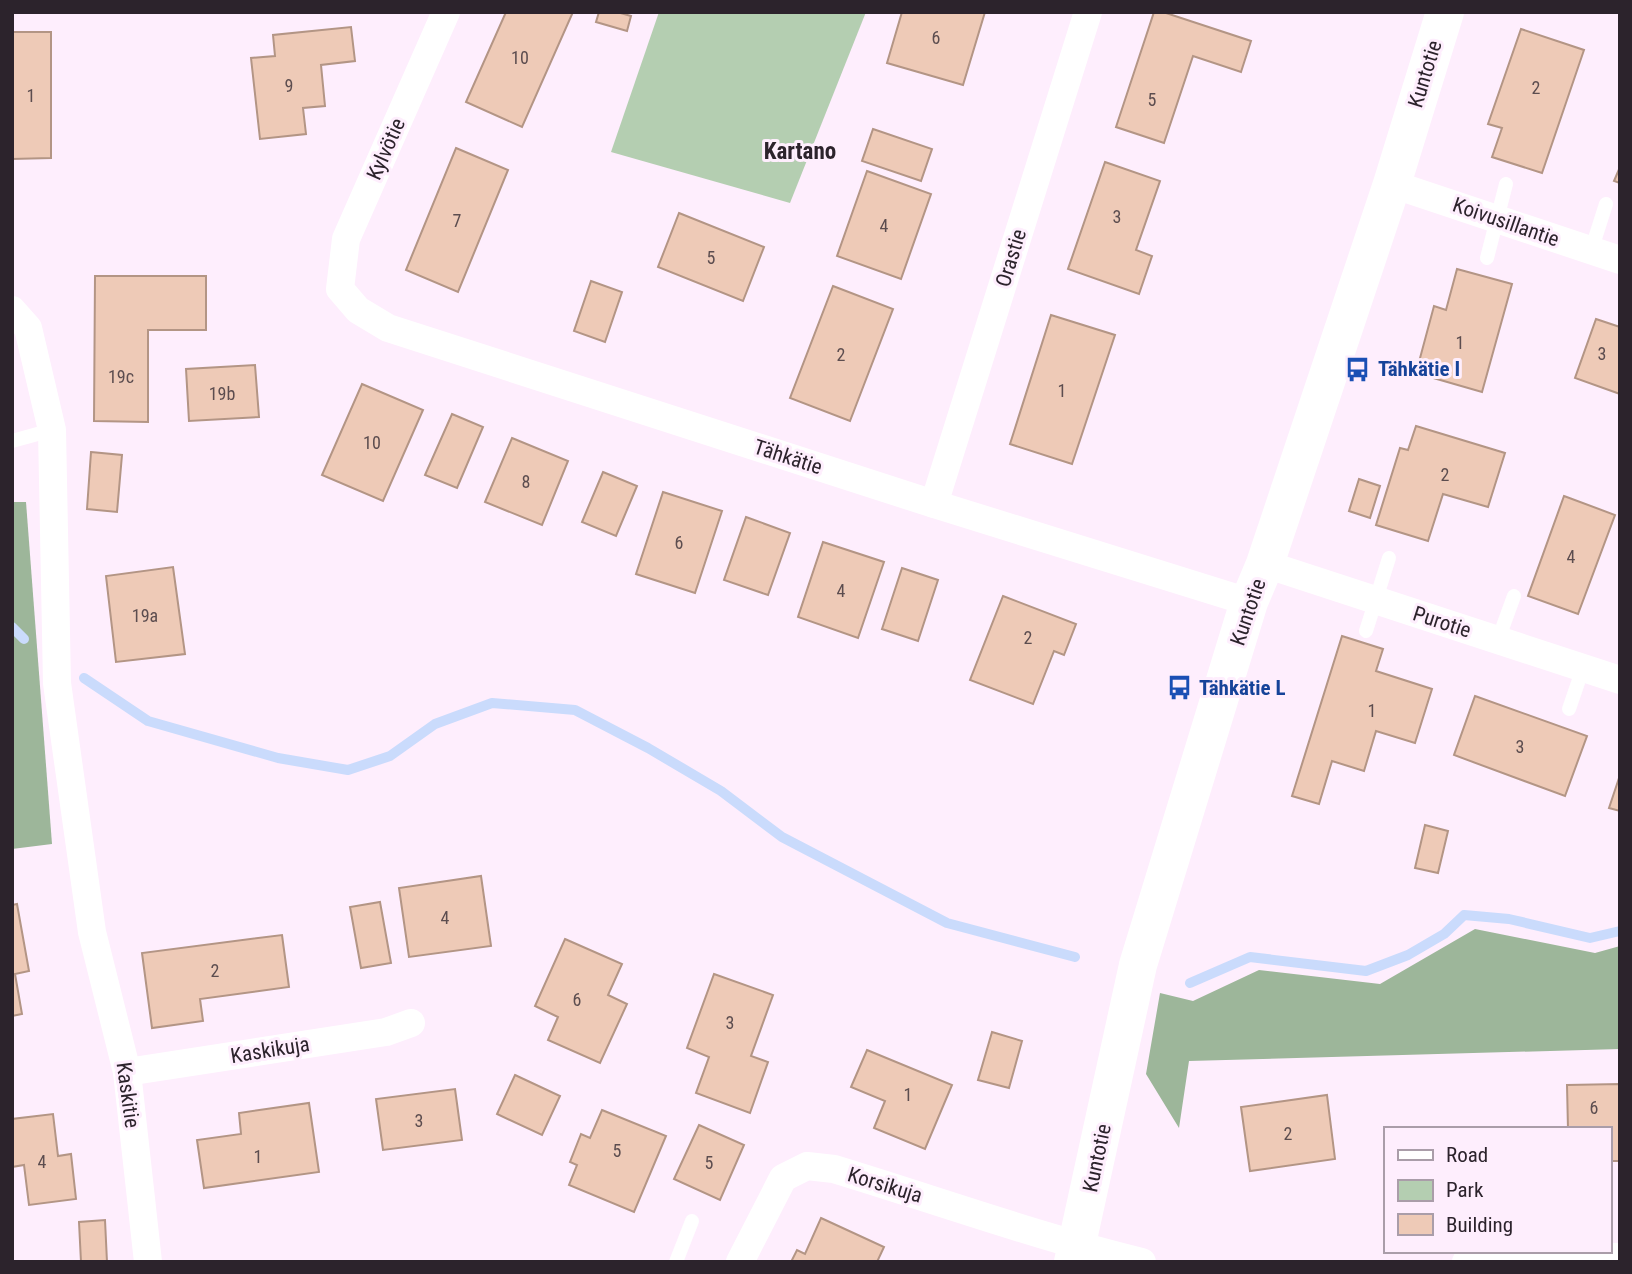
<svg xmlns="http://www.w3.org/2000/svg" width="1632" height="1274" font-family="'Roboto Condensed',sans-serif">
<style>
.green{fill:#b4ceb1}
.forest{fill:#9db69a}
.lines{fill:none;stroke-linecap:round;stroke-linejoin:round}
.stream{stroke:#cadbfc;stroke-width:10}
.building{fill:#eecab7;stroke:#b39585;stroke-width:2}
.lane{stroke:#fff;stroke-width:14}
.street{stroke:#fff;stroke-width:28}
.secondary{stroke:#fff;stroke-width:38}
.labels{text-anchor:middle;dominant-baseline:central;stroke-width:6;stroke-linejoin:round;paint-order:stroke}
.number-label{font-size:18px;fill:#5c4d4f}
.street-label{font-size:21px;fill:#2c232c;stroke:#feeefd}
.transit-label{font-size:21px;font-weight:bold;fill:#164399;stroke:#feeefd;text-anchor:start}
.neighbourhood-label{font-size:23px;font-weight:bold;fill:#2c232c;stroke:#feeefd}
</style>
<rect width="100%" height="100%" fill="#feeefd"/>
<!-- green -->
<polygon class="green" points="659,12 866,12 790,203 611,152"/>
<!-- forest -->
<g class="forest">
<polygon points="12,502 26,502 52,844 12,849"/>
<polygon points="1475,929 1595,953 1620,946 1620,1049 1189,1061 1179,1128 1146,1074 1160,993 1193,1001 1259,970 1380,984"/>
</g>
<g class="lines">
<!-- stream -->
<g class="stream">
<polyline points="12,627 24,639"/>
<polyline points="84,678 148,721 278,758 348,770 390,756 435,724 492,703 575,710 648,748 721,791 782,837 947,923 1075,957"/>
<polyline points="1190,983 1250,957 1366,971 1408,955 1444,934 1464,915 1509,919 1590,938 1620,931"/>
</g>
</g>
<!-- building -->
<g class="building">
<polygon points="506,12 573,12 522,127 466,102"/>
<polygon points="599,12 617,12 631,16 627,31 596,22"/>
<polygon points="902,12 985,12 963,85 887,63"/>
<polygon points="1154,12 1163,12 1251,41 1241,72 1193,56 1164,143 1116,127"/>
<polygon points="351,27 355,61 321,65 325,106 303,108 306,134 260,139 251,58 275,56 273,35"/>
<polygon points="1521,29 1584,50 1542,173 1492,157 1502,128 1488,124"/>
<polygon points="12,32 51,32 51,158 12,159"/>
<polygon points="873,129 932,149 921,181 862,161"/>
<polygon points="456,148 508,170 458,292 406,270"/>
<polygon points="1105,162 1160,181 1136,250 1152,256 1139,294 1068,269"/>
<polygon points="1620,167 1620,183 1614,181"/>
<polygon points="867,171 931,194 901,279 837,256"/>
<polygon points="679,213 764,247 743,301 658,267"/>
<polygon points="1457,269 1512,284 1482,392 1416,373 1434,306 1446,310"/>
<polygon points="95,276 206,276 206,330 148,330 148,422 94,421"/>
<polygon points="591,281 622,292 605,342 574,331"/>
<polygon points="833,286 893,309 850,421 790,398"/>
<polygon points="1051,315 1115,335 1072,464 1010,444"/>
<polygon points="1596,319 1620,327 1620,394 1575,378"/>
<polygon points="255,365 259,417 189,421 186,369"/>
<polygon points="362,384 423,410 383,501 322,475"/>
<polygon points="452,414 483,427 457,488 425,475"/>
<polygon points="1416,426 1505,453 1488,507 1443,494 1428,541 1376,525 1400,448 1408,450"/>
<polygon points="512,438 568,461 542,525 485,502"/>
<polygon points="91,452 122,455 117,512 87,509"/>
<polygon points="603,472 637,486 616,536 582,522"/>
<polygon points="1359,479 1380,486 1370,518 1349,511"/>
<polygon points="663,492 722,511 695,593 636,574"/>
<polygon points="1564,496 1615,515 1578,614 1528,596"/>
<polygon points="746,517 790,533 768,595 724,580"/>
<polygon points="823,542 884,562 858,638 798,617"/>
<polygon points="173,567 185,654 116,662 106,576"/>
<polygon points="902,568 938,580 918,641 882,629"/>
<polygon points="1003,596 1076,624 1064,655 1054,651 1033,704 970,680"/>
<polygon points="1342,636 1383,649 1376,671 1432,689 1415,743 1376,731 1364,771 1332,761 1319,804 1292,796"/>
<polygon points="1475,696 1587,736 1565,796 1454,755"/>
<polygon points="1620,775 1620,811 1609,808"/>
<polygon points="1425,825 1448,831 1438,873 1415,868"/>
<polygon points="481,876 491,946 409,957 399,888"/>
<polygon points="380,902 391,963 361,968 350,907"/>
<polygon points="17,904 29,971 15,974 22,1014 12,1016 12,905"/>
<polygon points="282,935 289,987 200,999 203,1021 152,1028 142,953"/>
<polygon points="565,939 622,964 608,995 627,1004 600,1063 548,1040 558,1017 535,1006"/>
<polygon points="714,974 773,995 751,1056 768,1062 750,1113 696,1093 709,1057 687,1048"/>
<polygon points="992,1032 1022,1041 1009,1088 978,1080"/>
<polygon points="867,1050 952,1085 925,1149 874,1128 885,1101 851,1087"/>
<polygon points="515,1075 560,1096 542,1135 497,1114"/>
<polygon points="1620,1084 1620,1161 1609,1161 1609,1129 1568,1129 1567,1085"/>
<polygon points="455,1089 462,1140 383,1150 376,1099"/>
<polygon points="1327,1095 1335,1159 1250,1171 1241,1107"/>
<polygon points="309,1103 319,1172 204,1188 197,1140 241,1134 239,1113"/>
<polygon points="602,1110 666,1136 634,1212 569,1185 577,1165 570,1162 581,1134 590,1138"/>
<polygon points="53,1114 58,1156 71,1154 76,1199 29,1205 24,1165 12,1167 12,1119"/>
<polygon points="699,1125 744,1145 720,1200 674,1179"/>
<polygon points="821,1218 884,1247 877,1262 791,1262 797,1250 805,1254"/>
<polygon points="105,1220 107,1262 81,1262 79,1222"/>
</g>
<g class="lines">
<!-- lane -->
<g class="lane">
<polyline points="1591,251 1606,204"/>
<polyline points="1487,258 1506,184"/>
<polyline points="12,441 52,430"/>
<polyline points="1366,631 1389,558"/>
<polyline points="1498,640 1514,596"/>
<polyline points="1569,709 1583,668"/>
<polyline points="676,1262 692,1221"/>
</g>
<!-- street -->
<g class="street">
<polyline points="446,12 346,239 340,289 358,310 388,328 934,504 1249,602"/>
<polyline points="1392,184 1620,260"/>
<polyline points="12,310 28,328 52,430 57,683 92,932 127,1072 148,1262"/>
<polyline points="934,504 1088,12"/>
<polyline points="1265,564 1620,680"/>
<polyline points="127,1072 386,1032 411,1023"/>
<path d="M740 1262 783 1178 807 1166 834 1169C936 1200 1039 1237 1142 1262"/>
<polyline points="1466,1262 1503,1255 1620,1257"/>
</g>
<!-- secondary -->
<polyline class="secondary" points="1073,1262 1138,965 1249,602 1265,564 1392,184 1445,12"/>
</g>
<!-- icons -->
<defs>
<symbol id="bus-bare" viewBox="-9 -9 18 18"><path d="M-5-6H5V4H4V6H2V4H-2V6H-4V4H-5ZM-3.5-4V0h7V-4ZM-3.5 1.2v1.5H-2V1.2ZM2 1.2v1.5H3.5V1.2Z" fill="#1a4fb4" stroke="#feeefd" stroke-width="2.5" paint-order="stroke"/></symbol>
</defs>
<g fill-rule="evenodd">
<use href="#bus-bare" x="1340" y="352" width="35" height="35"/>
<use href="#bus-bare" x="1162" y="670" width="35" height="35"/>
</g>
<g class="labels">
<!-- number labels -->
<g class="number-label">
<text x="936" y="37">6</text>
<text x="520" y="57">10</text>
<text x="289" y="85">9</text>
<text x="1536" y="87">2</text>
<text x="31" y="95">1</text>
<text x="1152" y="99">5</text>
<text x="1117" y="216">3</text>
<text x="457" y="220">7</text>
<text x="884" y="225">4</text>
<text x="711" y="257">5</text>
<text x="1460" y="342">1</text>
<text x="1602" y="353">3</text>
<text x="841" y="354">2</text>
<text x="121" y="376">19c</text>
<text x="1062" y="390">1</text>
<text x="222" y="393">19b</text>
<text x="372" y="442">10</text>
<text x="1445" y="474">2</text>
<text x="526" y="481">8</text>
<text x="679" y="542">6</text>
<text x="1571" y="556">4</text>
<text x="841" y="590">4</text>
<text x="145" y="615">19a</text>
<text x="1028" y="637">2</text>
<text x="1372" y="710">1</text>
<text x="1520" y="746">3</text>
<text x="445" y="917">4</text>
<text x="215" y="970">2</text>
<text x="577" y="999">6</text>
<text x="730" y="1022">3</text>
<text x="908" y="1094">1</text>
<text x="1594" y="1107">6</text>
<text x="419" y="1120">3</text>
<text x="1288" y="1133">2</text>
<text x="617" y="1150">5</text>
<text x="258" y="1156">1</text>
<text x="42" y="1161">4</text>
<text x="709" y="1162">5</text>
</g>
<!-- street labels -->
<g class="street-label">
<text transform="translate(1425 74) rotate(-73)">Kuntotie</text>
<text transform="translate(386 149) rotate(-66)">Kylvötie</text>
<text transform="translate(1506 222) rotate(19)">Koivusillantie</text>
<text transform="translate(1011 258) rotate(-73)">Orastie</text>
<text transform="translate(788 457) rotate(18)">Tähkätie</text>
<text transform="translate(1248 612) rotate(-71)">Kuntotie</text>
<text transform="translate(1442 622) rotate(18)">Purotie</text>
<text transform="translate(270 1050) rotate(-9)">Kaskikuja</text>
<text transform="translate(128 1095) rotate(82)">Kaskitie</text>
<text transform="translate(1097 1158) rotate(-78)">Kuntotie</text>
<text transform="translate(885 1185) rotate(17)">Korsikuja</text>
</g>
<!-- transit labels -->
<g class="transit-label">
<text x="1378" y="369">Tähkätie I</text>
<text x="1199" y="688">Tähkätie L</text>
</g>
<!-- neighbourhood labels -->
<g class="neighbourhood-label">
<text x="800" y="151">Kartano</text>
</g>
</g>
<!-- border -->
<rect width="1632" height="1274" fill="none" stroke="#2c232c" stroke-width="28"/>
<!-- legend -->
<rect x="1384" y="1127" width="228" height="126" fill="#feeefd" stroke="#aa9da9" stroke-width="2"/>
<rect x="1398" y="1150" width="35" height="10" fill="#ffffff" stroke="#aa9da9" stroke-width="2"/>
<text x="1446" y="1162" font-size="21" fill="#2c232c">Road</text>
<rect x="1398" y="1180" width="35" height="21" fill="#b4ceb1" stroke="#aa9da9" stroke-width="2"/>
<text x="1446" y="1197" font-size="21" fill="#2c232c">Park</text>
<rect x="1398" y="1214" width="35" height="21" fill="#eecab7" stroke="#aa9da9" stroke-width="2"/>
<text x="1446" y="1232" font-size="21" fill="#2c232c">Building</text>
</svg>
